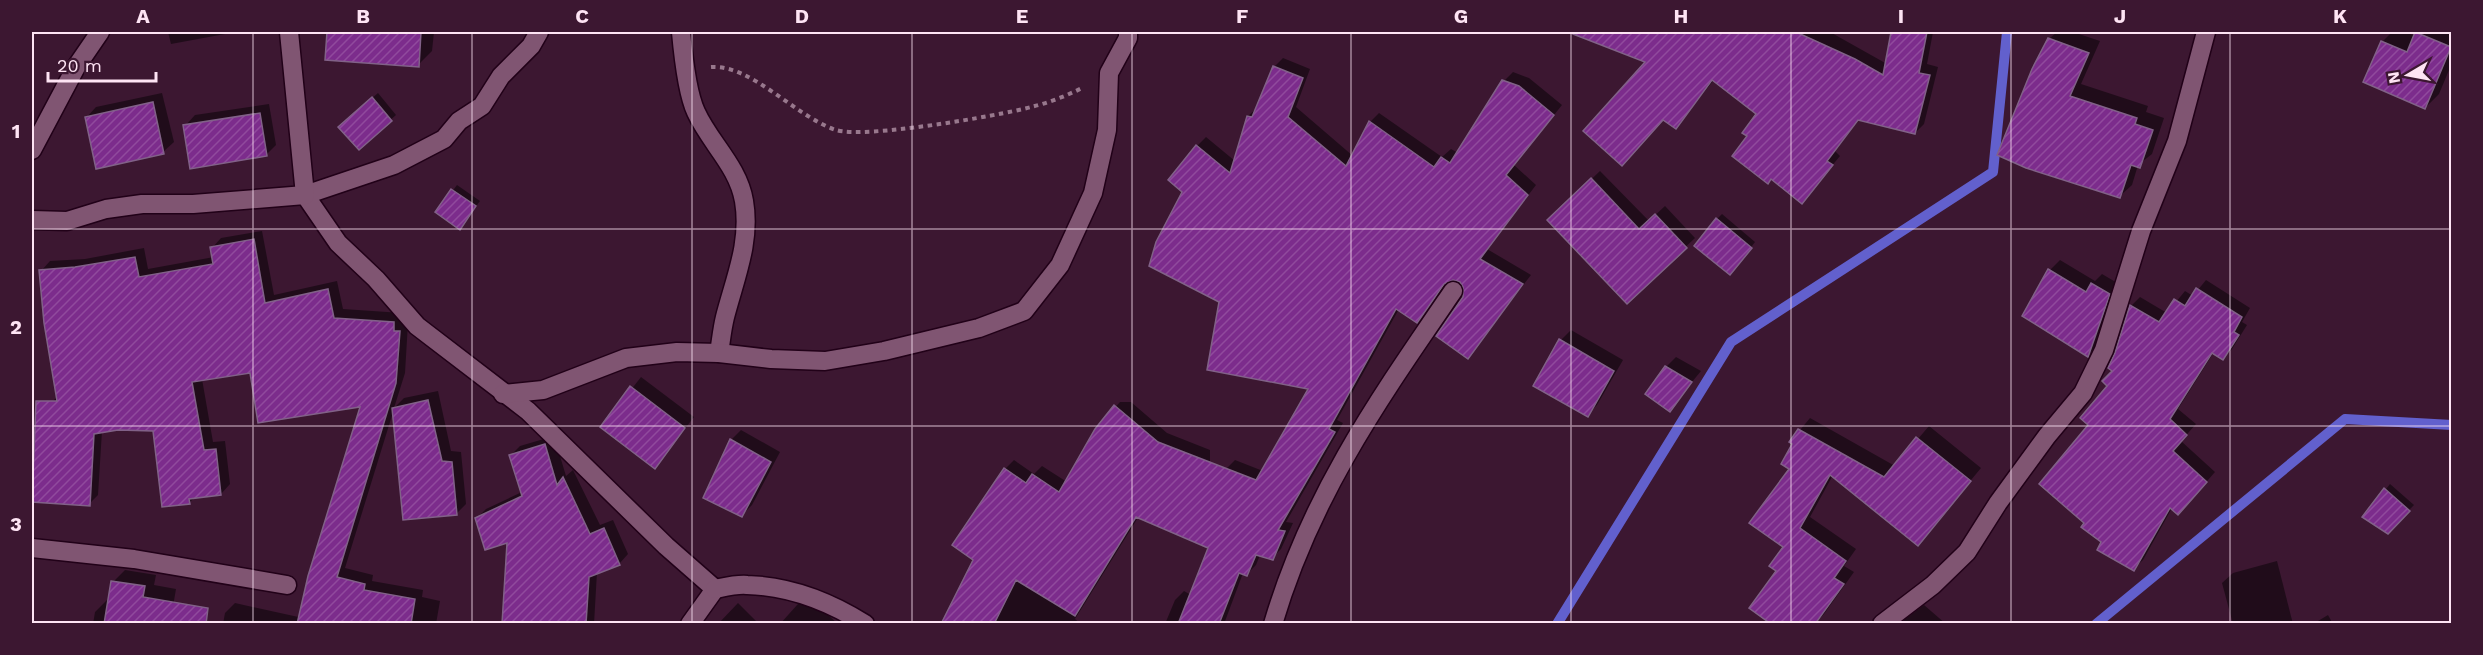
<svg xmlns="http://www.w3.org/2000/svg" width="2483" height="655" font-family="'Work Sans',sans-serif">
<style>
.shadow{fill:#0007}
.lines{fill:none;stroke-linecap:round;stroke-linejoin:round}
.stream{stroke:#6260cd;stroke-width:10}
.building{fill:url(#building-hatch);stroke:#816188;stroke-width:1.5}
.minor-casing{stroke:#210118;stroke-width:21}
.path{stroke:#98788d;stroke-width:4;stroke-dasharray:4.5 4.5;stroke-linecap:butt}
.minor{stroke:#805572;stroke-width:18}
.grid{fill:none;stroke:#fee4f4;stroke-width:1.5;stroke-opacity:0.55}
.neatline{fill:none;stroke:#fee4f4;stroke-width:2}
.grid-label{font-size:20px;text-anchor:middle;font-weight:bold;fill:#fee4f4}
</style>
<defs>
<pattern id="building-hatch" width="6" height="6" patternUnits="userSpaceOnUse" patternTransform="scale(1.5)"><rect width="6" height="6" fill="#7c2c8c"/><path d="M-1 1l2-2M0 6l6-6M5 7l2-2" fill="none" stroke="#904a9d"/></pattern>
</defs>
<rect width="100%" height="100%" fill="#3c1731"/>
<!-- shadow -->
<g class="shadow">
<polygon points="168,32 236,32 171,44"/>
<polygon points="329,32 434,32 432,51 418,65 327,59"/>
<polygon points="1571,32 1830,32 1887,64 1893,32 1933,32 1927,64 1938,67 1924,124 1915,133 1859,119 1835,151 1840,156 1802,202 1772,178 1749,136 1758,114 1714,80 1686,114 1648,61"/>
<polygon points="2057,32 2073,32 2100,41 2081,84 2148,106 2146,112 2164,118 2152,154 2138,165 2132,185 2120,196 2027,166 2049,39"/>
<polygon points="2392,32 2406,32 2415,36 2417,32 2452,32 2452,71 2449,70 2439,94 2425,108 2365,82 2383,41"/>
<polygon points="1283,58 1310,69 1296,107 1353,156 1370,122 1379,113 1442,157 1451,149 1458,153 1504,81 1513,72 1529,78 1562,105 1514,165 1536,185 1487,249 1531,275 1468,357 1465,286 1461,281 1453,278 1448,281 1417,321 1399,309 1337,420 1343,423 1286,522 1293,523 1281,549 1272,558 1260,555 1256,565 1247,574 1243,573 1224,624 1165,624 1175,600 1184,591 1191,595 1210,547 1226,469 1235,460 1263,471 1310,388 1220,301 1184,191 1197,146 1206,137 1235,161 1248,116 1258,107 1274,67"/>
<polygon points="162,93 174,142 163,152 86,118 96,107"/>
<polygon points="378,93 396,115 359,148 345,122"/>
<polygon points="269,104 276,145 266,155 185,126 195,115"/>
<polygon points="1600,171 1649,221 1665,206 1695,238 1627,302 1549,220"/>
<polygon points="457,185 480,201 460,228 437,212"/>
<polygon points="1722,214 1755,242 1735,268 1717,219"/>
<polygon points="262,231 274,295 337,281 343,309 402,313 408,323 405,373 394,408 404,398 438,391 451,451 461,452 466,504 456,514 394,409 345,568 373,575 372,581 423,590 422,597 440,601 436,624 352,624 301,611 362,405 251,371 202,379 213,442 225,441 230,484 221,494 195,497 190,502 154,429 118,428 102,431 98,495 89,504 52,402 58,396 41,271 50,261 85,259 144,248 148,269 214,257 212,248 221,238"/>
<polygon points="2060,260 2095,281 2102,274 2119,284 2098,345 2088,355 2050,270"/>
<polygon points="2206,280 2250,308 2242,322 2247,325 2232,349 2223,358 2214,352 2178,409 2196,424 2181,441 2215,472 2187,504 2172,508 2143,560 2133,569 2103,542 2086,522 2090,425 2114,370 2116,354 2131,306 2140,297 2167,313 2185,291 2193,296"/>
<polygon points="1571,330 1623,360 1597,405 1587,415 1535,385 1561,340"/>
<polygon points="1676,357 1701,371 1669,410 1666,367"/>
<polygon points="641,377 694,417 655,467 602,427"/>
<polygon points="1120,402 1131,402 1167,433 1210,450 1210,461 1176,515 1139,516 1075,619 1081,624 943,624 975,559 1005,469 1014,460 1034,474 1042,466 1067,482 1111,412"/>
<polygon points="1810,418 1895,466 1929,426 1981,468 1918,544 1833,475 1810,517 1856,549 1844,566 1854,572 1824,614 1814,624 1778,571 1785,546 1794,444 1791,441"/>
<polygon points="741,430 780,452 752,505 742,515 731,440"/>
<polygon points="554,436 566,476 573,470 600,525 613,520 628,554 619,564 597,572 594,624 504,624 509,541 477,518 486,509 522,492 511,455 520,446"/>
<polygon points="2390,484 2414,505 2388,532 2364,517"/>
<polygon points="2277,561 2293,624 2233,624 2222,583 2233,573"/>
<polygon points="125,570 156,575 154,585 176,589 170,624 93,624 95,612 107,600 109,600 113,582"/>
<polygon points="806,595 838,624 780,624"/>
<polygon points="235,603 303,618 302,624 223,624 225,613"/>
<polygon points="738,603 759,624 718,624"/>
<polygon points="1924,605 1946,624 1901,624 1904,620"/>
<polygon points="2328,615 2333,624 2313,624"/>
</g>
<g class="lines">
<!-- stream -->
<g class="stream">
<polyline points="1557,624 1731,342 1993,172 2007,32"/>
<polyline points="2096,624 2345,419 2452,425"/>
</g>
</g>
<!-- building -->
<g class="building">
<polygon points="327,32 421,32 419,67 325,60"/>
<polygon points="1574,32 1796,32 1855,59 1883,75 1891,32 1927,32 1919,73 1930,75 1915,134 1858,120 1827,161 1833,165 1802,204 1771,179 1768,184 1732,156 1747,136 1742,133 1756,114 1712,80 1676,129 1663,120 1622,166 1583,131 1645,62 1573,34"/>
<polygon points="2415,32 2451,47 2425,109 2363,82 2381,41 2407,52"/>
<polygon points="2048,38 2089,53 2070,96 2137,118 2135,124 2153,130 2140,168 2131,165 2120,198 2026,168 1997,155 2032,69"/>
<polygon points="1273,66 1303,78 1288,117 1346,166 1369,121 1434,167 1441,157 1450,163 1502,80 1519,86 1554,115 1506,175 1528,195 1480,259 1523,284 1468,359 1436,336 1463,297 1463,287 1460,282 1453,280 1444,284 1417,323 1396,309 1329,429 1335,432 1278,530 1285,531 1273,560 1256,555 1247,576 1239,573 1219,624 1178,624 1208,548 1136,517 1075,616 1016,580 994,624 941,624 973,560 952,545 1004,468 1026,483 1032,474 1059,492 1095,429 1114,405 1158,442 1256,480 1308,389 1207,370 1219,302 1149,266 1156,242 1182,192 1168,180 1196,145 1230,173 1247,116 1252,117"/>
<polygon points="372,97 392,121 359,150 338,127"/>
<polygon points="153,102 164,154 96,169 85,117"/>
<polygon points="260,113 267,156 190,169 183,125"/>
<polygon points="1591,178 1639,229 1655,214 1687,248 1627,304 1547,220"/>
<polygon points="451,189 476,206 460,230 435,212"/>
<polygon points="1716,218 1752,248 1730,275 1694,246"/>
<polygon points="254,239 265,303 328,289 334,318 394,322 394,331 400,331 396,383 337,577 365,584 364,590 415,599 411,624 297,624 308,576 360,407 258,423 250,373 192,382 204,450 216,449 221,495 189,499 190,504 162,507 153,431 118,430 94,434 90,506 32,502 36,401 57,401 44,323 39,270 75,267 135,257 139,277 213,264 210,247"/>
<polygon points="2048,269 2086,292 2091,283 2110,294 2088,357 2022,316"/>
<polygon points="2196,288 2242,317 2234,332 2239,335 2223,360 2212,353 2170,419 2187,435 2173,451 2207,482 2178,515 2170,508 2134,571 2097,550 2101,542 2081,527 2084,523 2039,484 2088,425 2080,418 2107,386 2102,381 2112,371 2108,368 2115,353 2130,305 2159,322 2174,299 2185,306"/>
<polygon points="1559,339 1614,371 1588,417 1533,386"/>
<polygon points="1665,366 1692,382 1670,412 1645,394"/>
<polygon points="630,386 685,428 655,469 600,427"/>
<polygon points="428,400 442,461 452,462 457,515 403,520 392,408"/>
<polygon points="1798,429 1884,477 1916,437 1971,481 1918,546 1830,475 1800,528 1846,561 1834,578 1844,584 1815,624 1771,624 1749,608 1776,571 1769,566 1783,547 1749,523 1789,469 1781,464 1792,444 1789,442"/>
<polygon points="730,439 771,462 742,517 703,498"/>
<polygon points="545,444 557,485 563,477 590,534 604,528 620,565 589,577 586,624 502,624 507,543 485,550 475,518 522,496 509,455"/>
<polygon points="2384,488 2410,511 2388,534 2362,517"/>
<polygon points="111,581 145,586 143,597 208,608 206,624 104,624"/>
</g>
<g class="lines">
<defs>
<g id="minor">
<polyline points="539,32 531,46 501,76 482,106 459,121 444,139 394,165 305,195 338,243 376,279 417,326 528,411 666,546 715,589 690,624"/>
<path d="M681 32C683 54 687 93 696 112 710 143 738 166 744 201 751 242 735 278 725 317 722 329 721 341 719 353"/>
<polyline points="32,150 76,67 100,32"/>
<polyline points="32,220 67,221 106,209 142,204 193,204 305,195 289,32"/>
<polyline points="503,394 543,390 626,358 677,352 719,353 771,359 825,361 884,351 979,328 1024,311 1060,265 1093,193 1107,130 1109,73 1128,38 1128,32"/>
<polyline points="32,548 134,559 287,585"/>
<path d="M715 589C725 587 737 584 747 585 789 586 830 602 865 624"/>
<path d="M1273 624C1311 495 1379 399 1453 291"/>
<polyline points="1882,624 1933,585 1967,552 1998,503 2047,436 2083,393 2104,350 2141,231 2177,141 2206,32"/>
</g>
</defs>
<!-- minor casing -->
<use href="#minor" class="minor-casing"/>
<!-- path -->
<path class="path" d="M711 67C751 64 796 117 836 130 863 139 998 116 1031 107 1048 103 1066 96 1082 88"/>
<!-- minor -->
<use href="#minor" class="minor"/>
</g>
<!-- grid -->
<path class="grid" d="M253 32V624M472 32V624M692 32V624M912 32V624M1132 32V624M1351 32V624M1571 32V624M1791 32V624M2011 32V624M2230 32V624M32 229H2452M32 426H2452"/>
<!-- border -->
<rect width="2483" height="655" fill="none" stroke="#3c1731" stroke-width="66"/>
<!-- north arrow -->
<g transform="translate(2408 75) rotate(260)" stroke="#3c1731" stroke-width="4.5" paint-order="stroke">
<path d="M0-4.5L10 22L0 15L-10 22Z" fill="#fee4f4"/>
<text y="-9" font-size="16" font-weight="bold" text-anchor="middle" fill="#fee4f4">N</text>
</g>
<!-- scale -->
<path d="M48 72v9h108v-9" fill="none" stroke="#fee4f4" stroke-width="3"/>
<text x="57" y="72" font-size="18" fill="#fee4f4" stroke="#3c1731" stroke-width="4.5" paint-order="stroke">20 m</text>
<rect x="33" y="33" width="2417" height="589" class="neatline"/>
<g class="grid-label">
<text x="143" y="23">A</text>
<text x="363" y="23">B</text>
<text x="582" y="23">C</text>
<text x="802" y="23">D</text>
<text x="1022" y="23">E</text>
<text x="1242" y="23">F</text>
<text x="1461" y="23">G</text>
<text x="1681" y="23">H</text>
<text x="1901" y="23">I</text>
<text x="2120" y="23">J</text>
<text x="2340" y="23">K</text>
<text x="16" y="138">1</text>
<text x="16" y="334">2</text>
<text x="16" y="531">3</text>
</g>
</svg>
